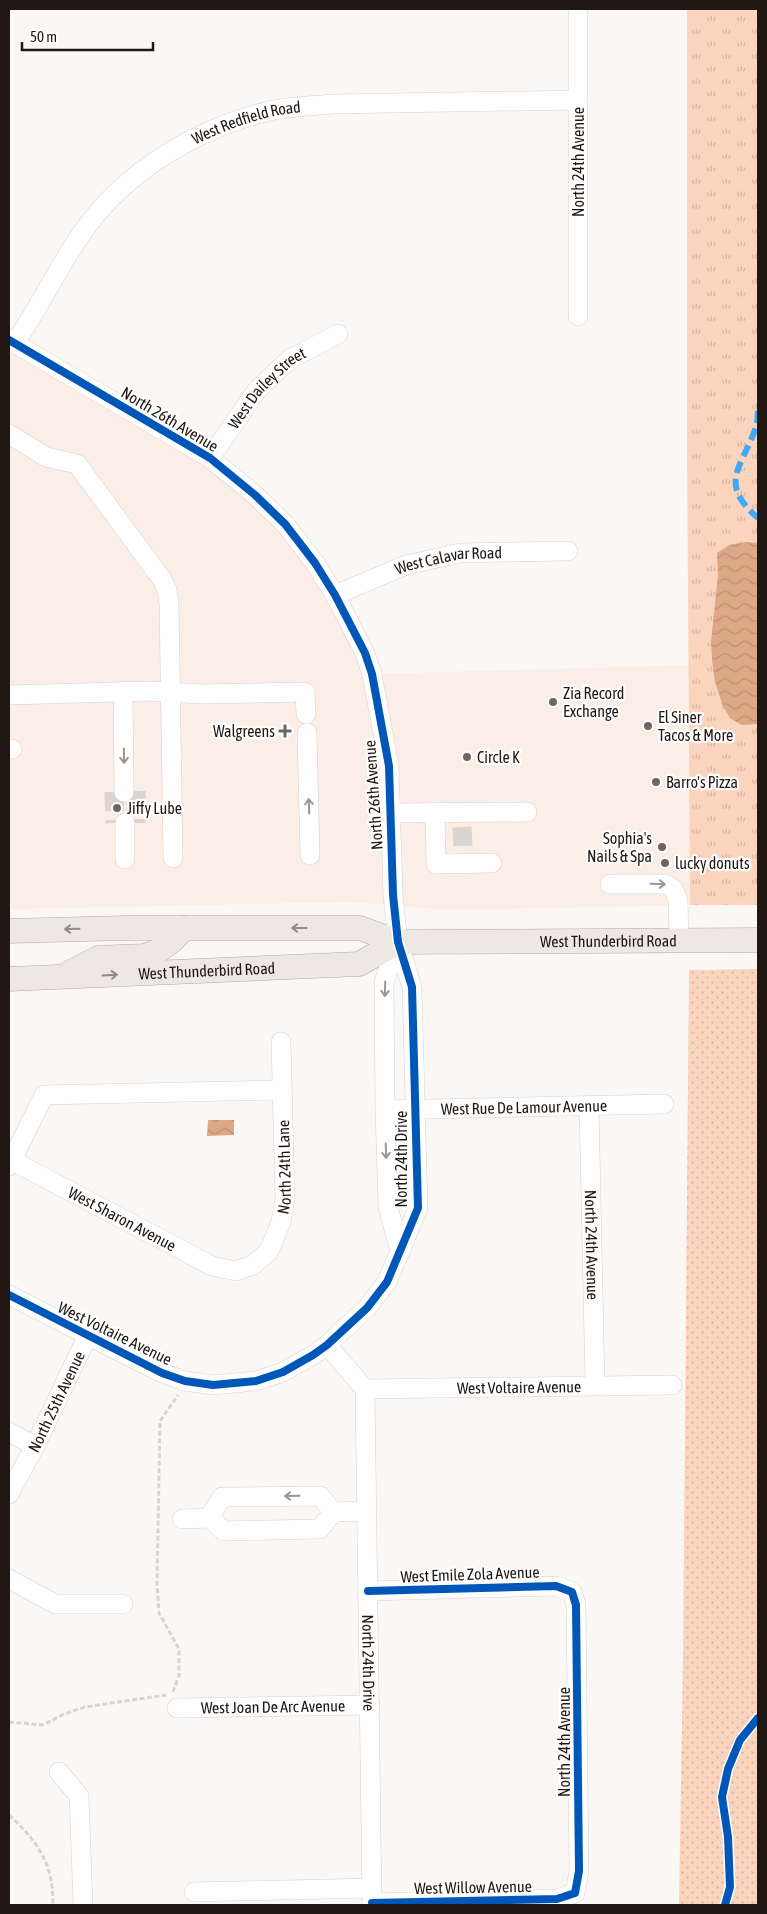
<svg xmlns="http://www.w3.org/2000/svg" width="767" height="1914" font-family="'Asap Condensed',sans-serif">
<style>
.built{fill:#fbeee6}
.grass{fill:url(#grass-tufts)}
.park{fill:url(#park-dots)}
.water{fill:url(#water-waves)}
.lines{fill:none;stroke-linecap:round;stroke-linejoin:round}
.minor-tunnel{stroke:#d9d5d3;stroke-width:19;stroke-dasharray:19 9;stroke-linecap:butt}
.minor-casing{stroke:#d7d1cd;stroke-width:20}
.major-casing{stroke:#b4a8a1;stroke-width:25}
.path{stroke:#d6d5d4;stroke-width:3;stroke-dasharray:5 2.5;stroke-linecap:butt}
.minor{stroke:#fefefe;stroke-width:19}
.major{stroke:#ede8e4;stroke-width:24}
.quiet{stroke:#3fa9f5;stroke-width:6;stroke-dasharray:12 6;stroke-linecap:butt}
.cycleway-casing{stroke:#fff;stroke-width:11}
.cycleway{stroke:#0057b8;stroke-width:8}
.oneway{stroke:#9a9694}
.oneway2{stroke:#918a86}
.poi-dot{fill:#6c6561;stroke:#fff;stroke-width:2}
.labels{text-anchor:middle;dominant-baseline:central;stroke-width:4.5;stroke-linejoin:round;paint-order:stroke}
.street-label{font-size:16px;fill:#201712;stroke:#fff}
.poi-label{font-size:16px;fill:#201712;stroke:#fff;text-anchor:start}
</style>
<defs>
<pattern id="grass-tufts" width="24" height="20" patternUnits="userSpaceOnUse" patternTransform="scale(1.25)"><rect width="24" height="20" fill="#fad4bc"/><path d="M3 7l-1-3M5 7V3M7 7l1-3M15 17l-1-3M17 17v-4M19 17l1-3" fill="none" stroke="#d6b5a1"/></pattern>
<pattern id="park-dots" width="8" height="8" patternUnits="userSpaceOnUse" patternTransform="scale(1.25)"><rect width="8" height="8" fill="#fad4bc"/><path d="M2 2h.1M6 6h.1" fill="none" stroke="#d6b5a1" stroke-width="1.8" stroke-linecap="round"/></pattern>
<pattern id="water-waves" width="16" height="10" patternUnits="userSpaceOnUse" patternTransform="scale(1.25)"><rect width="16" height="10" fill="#dda886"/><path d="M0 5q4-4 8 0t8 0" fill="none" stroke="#bd9073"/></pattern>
</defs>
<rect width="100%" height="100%" fill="#faf7f5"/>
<!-- built -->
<polygon class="built" points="9,340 210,458 285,524 372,674 688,665 690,905 445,910 352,902 9,909"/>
<!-- grass -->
<polygon class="grass" points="687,9 758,9 758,905 690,905 687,438"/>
<!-- park -->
<polygon class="park" points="758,969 758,1905 679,1905 683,1659 689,970"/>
<!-- water -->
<g class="water">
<polygon points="746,542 758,543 758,724 742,725 730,718 723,706 715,682 712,660 711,641 718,575 717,553 729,545"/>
<polygon points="208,1120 234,1120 234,1135 207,1136"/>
</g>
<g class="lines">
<!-- minor-tunnel -->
<g class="minor-tunnel">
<polyline points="136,791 136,823"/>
<polyline points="114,792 115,823"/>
<polyline points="462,827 463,847"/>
</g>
<defs>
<g id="minor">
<polyline points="578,316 578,9"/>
<polyline points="9,340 210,458 255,495 285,524 315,563 335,595 365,653 372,674 389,766 393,895 398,942 412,987 418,1208 387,1282 367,1308 327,1345 313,1355 283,1372 256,1381 213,1385 185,1381 162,1373 9,1295"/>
<path id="s1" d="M15 343C39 308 57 269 82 233 125 171 196 129 269 111 290 106 312 106 333 104L578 100"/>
<polyline points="9,434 46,457 77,464 161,578 167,589 169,603 173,858"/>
<path id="s2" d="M210 458 257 390 290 359 338 334"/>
<path id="s3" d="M335 595 406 565 460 553 568 551"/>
<polyline points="123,691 124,792"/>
<polyline points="9,695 149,691 202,694 305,692 306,714"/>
<polyline points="307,733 310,855"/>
<polyline points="9,749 12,749"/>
<polyline points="390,813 527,812"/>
<polyline points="435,813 436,864 492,863"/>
<polyline points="125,823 125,859"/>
<polyline points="610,884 665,884 674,890 678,900 679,940"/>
<polyline points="398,942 384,982 385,1110 388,1207 400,1252"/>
<path id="s4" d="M589 1105 595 1385"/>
<path id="s5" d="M385 1110 664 1104"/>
<path id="s6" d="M9 1159 212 1266 236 1271 253 1265 269 1251 281 1222 285 1199 281 1042"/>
<polyline points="9,1166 44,1095 282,1090"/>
<path id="s7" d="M327 1345 365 1389 372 1905"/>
<path id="s8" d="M365 1389 672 1385"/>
<polyline points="9,1432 35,1446"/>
<path id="s9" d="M9 1494 35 1446 88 1335"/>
<polyline points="333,1512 367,1511"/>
<polyline points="209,1518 222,1497 320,1496 333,1512"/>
<polyline points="182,1519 209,1518 224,1531 320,1529 333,1512"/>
<polyline points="9,1579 55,1604 123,1604"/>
<polyline points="368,1591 556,1586 572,1592 576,1605 579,1871 575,1893 557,1899 372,1903"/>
<path id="s10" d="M177 1708 370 1705"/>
<polyline points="59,1772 79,1796 83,1905"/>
<polyline points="194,1892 371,1888"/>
</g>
<g id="major">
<path id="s11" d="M9 931 124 928H360L398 942 758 940"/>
<polyline points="67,974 98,958 144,956 158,951 173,940 184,928"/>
<path id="s12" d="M9 979 359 964 398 942"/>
</g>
</defs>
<!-- minor casing -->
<use href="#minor" class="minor-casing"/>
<!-- major casing -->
<use href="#major" class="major-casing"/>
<!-- path -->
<g class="path">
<polyline points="173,1692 179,1675 179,1649 159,1613 157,1583 160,1421 178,1395"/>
<polyline points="9,1722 43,1725 64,1714 85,1707 166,1695"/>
<path d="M9 1815C39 1843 53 1863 53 1905"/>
</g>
<!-- minor -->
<use href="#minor" class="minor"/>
<!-- major -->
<use href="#major" class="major"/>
<!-- quiet -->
<path class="quiet" d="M758 411C757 417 758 425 755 430 741 468 718 484 758 518"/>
<defs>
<g id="cycleway">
<polyline points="9,340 210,458 255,495 285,524 315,563 335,595 365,653 372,674 389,766 393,895 398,942 412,987 418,1208 387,1282 367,1308 327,1345 313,1355 283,1372 256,1381 213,1385 185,1381 162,1373 9,1295"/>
<polyline points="368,1591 556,1586 572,1592 576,1605 579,1871 575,1893 557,1899 372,1903"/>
<polyline points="725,1905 730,1887 728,1837 722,1797 728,1769 740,1740 758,1718"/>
</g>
</defs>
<!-- cycleway casing -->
<use href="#cycleway" class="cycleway-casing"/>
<!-- cycleway -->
<use href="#cycleway" class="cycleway"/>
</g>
<!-- one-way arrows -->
<defs><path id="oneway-shaft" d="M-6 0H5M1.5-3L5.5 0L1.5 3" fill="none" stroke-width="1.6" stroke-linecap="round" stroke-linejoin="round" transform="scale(1.25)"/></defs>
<g class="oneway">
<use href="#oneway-shaft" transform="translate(124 756) rotate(89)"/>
<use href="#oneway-shaft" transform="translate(309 806) rotate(-92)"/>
<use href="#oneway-shaft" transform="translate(658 884) rotate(2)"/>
<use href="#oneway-shaft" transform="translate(385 989) rotate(92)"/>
<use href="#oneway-shaft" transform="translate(386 1151) rotate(88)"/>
<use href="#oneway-shaft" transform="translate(292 1496) rotate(179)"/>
</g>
<g class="oneway2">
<use href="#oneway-shaft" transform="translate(299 928) rotate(180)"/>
<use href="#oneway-shaft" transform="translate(72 929) rotate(179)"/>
<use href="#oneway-shaft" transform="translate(110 975) rotate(-3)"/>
</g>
<!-- markers -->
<g class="poi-dot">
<circle cx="553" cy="702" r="5"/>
<circle cx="648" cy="726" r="5"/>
<path d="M282.5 723.5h5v5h5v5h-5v5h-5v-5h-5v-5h5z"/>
<circle cx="467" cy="757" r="5"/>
<circle cx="656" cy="782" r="5"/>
<circle cx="117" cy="808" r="5"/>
<circle cx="662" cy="847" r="5"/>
<circle cx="665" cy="863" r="5"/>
</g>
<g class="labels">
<!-- street labels -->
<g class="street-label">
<text stroke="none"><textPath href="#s1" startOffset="332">West Redfield Road</textPath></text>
<text transform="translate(578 162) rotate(-90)">North 24th Avenue</text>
<text stroke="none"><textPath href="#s2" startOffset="91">West Dailey Street</textPath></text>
<text transform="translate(170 419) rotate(31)">North 26th Avenue</text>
<text stroke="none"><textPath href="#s3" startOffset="120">West Calavar Road</textPath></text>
<text transform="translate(373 795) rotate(-94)">North 26th Avenue</text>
<text stroke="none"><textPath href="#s11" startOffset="602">West Thunderbird Road</textPath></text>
<text stroke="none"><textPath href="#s12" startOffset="198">West Thunderbird Road</textPath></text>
<text stroke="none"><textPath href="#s5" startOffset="139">West Rue De Lamour Avenue</textPath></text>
<text transform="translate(401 1159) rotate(-90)">North 24th Drive</text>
<text stroke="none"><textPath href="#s6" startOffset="380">North 24th Lane</textPath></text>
<text stroke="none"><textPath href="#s6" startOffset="128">West Sharon Avenue</textPath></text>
<text stroke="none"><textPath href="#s4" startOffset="140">North 24th Avenue</textPath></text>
<text transform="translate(115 1333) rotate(26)">West Voltaire Avenue</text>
<text stroke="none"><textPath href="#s8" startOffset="154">West Voltaire Avenue</textPath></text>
<text stroke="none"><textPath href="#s9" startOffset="104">North 25th Avenue</textPath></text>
<text transform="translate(470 1574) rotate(-2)">West Emile Zola Avenue</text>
<text stroke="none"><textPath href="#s7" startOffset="332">North 24th Drive</textPath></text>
<text stroke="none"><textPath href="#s10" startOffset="96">West Joan De Arc Avenue</textPath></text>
<text transform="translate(564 1742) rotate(-90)">North 24th Avenue</text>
<text transform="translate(473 1887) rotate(-1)">West Willow Avenue</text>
</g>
<!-- poi labels -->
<g class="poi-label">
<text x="563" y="693">Zia Record<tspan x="563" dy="18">Exchange</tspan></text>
<text x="658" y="717">El Siner<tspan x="658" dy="18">Tacos &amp; More</tspan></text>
<text x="275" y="731" text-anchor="end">Walgreens</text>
<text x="477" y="757">Circle K</text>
<text x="666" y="782">Barro's Pizza</text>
<text x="127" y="808">Jiffy Lube</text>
<text x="652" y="838" text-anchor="end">Sophia's<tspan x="652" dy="18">Nails &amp; Spa</tspan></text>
<text x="675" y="863">lucky donuts</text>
</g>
</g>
<!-- border -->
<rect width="767" height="1914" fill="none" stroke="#201712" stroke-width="20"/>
<!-- scale -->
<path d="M22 42v8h131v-8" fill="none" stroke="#201712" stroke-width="2.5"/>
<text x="30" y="42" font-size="15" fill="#201712" stroke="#ffffff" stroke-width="4" paint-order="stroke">50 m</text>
</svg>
